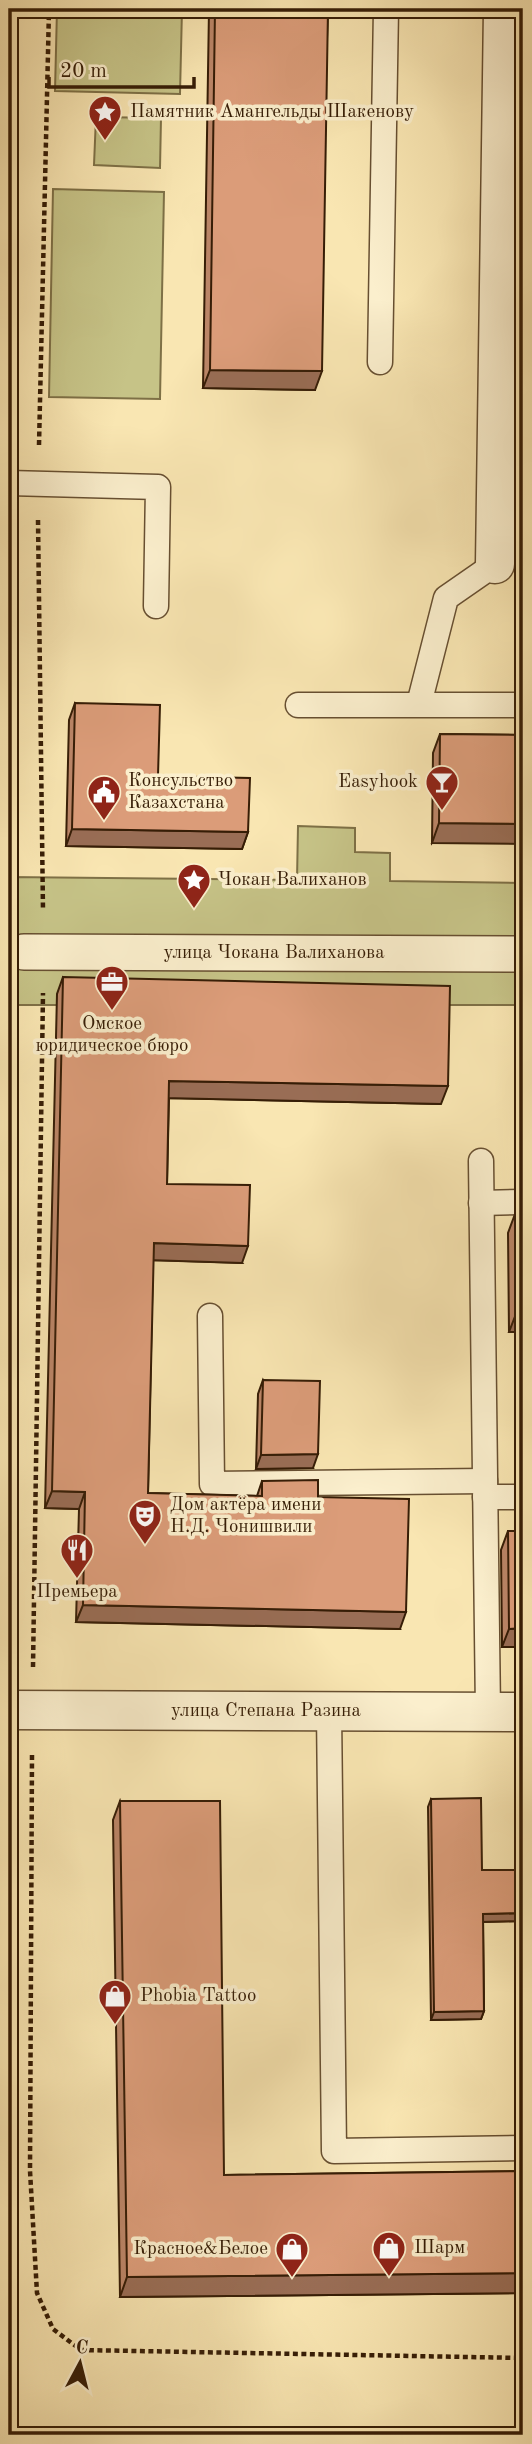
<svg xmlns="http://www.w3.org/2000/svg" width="532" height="2444" font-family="'Old Standard TT',serif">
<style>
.green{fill:#c6c387;stroke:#7e7046;stroke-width:2}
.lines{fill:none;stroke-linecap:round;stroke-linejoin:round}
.service-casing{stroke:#674f31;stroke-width:27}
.pedestrian-casing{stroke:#674f31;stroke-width:38}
.minor-casing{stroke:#674f31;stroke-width:41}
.path{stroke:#361d06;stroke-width:4.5;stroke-dasharray:5 3.5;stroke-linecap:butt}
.service{stroke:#fbefcd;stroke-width:24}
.pedestrian{stroke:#fbefcd;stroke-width:35}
.minor{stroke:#fbefcd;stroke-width:38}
.wall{fill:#bc8668;stroke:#361d06;stroke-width:2}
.shaded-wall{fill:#996d55;stroke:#361d06;stroke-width:2}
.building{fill:#db9c79;stroke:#361d06;stroke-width:2}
.labels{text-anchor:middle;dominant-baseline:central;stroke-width:7;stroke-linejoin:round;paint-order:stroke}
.poi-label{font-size:19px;fill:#361d06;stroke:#fbefcd;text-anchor:start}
.street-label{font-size:19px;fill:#361d06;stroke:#fbefcd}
</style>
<rect width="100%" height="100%" fill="#f9e6b2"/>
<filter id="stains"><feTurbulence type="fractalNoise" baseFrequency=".00286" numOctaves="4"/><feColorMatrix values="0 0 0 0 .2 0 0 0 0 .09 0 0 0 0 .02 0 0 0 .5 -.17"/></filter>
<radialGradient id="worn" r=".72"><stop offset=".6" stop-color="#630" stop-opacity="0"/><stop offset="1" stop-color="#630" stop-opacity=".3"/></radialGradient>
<!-- green -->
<g class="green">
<polygon points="57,9 182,9 180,94 55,91"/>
<polygon points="96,117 161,118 160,168 94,165"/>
<polygon points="53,189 164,192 160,399 49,397"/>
<polygon points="298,826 355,828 355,852 390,853 390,881 523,883 523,1005 9,1005 9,877 297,880"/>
</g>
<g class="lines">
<defs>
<g id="service">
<polyline points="380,362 386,9"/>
<polyline points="9,483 158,487 156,606"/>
<polyline points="419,704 446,598 495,564"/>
<polyline points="298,705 523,705"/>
<polyline points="481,1161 488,1712"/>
<polyline points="481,1203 523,1202"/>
<polyline points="210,1316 212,1484 485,1481"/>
<polyline points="485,1497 523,1497"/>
<polyline points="329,1711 334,2151 523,2148"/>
</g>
<polyline id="pedestrian" points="24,952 523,954"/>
<g id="minor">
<polyline points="495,564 503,9"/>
<polyline points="9,1710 523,1712"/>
</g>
</defs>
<!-- service casing -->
<use href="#service" class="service-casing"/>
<!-- pedestrian casing -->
<use href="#pedestrian" class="pedestrian-casing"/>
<!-- minor casing -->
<use href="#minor" class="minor-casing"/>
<!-- path -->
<g class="path">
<polyline points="39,445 49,9"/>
<polyline points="38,520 43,911"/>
<polyline points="33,1667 43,993"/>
<polyline points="32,1755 30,2171 37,2293 53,2329 81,2350 523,2358"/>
</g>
<!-- service -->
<use href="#service" class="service"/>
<!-- pedestrian -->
<use href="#pedestrian" class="pedestrian"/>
<!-- minor -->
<use href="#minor" class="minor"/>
</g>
<!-- wall -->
<g class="wall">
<polygon points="209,9 328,9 315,390 203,388"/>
<polygon points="75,703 158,776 248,832 242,849 66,846 69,720"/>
<polygon points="440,734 523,735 432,843 433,753"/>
<polygon points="63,977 441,1104 169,1098 167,1184 242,1263 153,1260 148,1493 257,1496 262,1481 318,1497 400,1629 76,1622 79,1509 45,1508 57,994"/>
<polygon points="515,1214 523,1332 509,1332 508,1233"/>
<polygon points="263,1380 313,1468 256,1469 258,1394"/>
<polygon points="508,1531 523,1531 523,1647 502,1647 501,1550"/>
<polygon points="431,1799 482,1870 523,1870 523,1921 483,1922 484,2011 481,2019 431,2020 428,1807"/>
<polygon points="120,1801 224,2175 523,2171 523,2293 120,2297 113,1820"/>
</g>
<!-- shaded-wall -->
<g class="shaded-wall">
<polygon points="210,370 322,371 315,390 203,388"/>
<polygon points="439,823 523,824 523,844 432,843"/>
<polygon points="72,829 248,832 242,849 66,846"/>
<polygon points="169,1081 448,1086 441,1104 163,1098"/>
<polygon points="154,1243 248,1246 242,1263 147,1260"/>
<polygon points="516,1314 523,1314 523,1332 509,1332"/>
<polygon points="318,1454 313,1468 256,1469 261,1455"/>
<polygon points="52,1491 85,1492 79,1509 45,1508"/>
<polygon points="83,1605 406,1612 400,1629 76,1622"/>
<polygon points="523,1628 523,1647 502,1647 509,1629"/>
<polygon points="523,1913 523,1921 480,1922 483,1914"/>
<polygon points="484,2011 481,2019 431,2020 434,2012"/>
<polygon points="523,2273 523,2293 120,2297 127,2277"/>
</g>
<!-- building -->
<g class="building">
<polygon points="215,9 328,9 322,371 210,370"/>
<polygon points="75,703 160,705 158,776 250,778 248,832 72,829"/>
<polygon points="440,734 523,735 523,824 439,823"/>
<polygon points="63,977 450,986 448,1086 169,1081 167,1184 250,1185 248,1246 154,1243 148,1493 262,1496 262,1481 318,1480 318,1497 409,1499 406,1612 83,1605 85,1492 52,1491"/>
<polygon points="515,1214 523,1214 523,1314 516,1314"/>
<polygon points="263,1380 320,1381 318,1454 261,1455"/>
<polygon points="508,1531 523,1531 523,1628 509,1629"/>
<polygon points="481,1798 482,1870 523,1870 523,1913 483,1914 484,2011 434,2012 431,1799"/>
<polygon points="120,1801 220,1801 224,2175 523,2171 523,2273 127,2277"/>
</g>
<!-- icons -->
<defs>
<symbol id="sight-pin" viewBox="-11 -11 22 30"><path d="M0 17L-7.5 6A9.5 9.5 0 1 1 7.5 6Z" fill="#8f2418" stroke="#fbefcd"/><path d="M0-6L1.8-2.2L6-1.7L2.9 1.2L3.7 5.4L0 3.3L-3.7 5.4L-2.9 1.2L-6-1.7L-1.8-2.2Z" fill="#fff"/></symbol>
<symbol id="bar-pin" viewBox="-11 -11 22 30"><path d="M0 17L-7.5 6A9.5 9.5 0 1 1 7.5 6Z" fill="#8f2418" stroke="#fbefcd"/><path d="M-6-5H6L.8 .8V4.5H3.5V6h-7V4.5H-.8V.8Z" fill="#fff"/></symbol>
<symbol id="civic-pin" viewBox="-11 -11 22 30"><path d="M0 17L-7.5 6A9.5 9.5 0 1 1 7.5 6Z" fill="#8f2418" stroke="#fbefcd"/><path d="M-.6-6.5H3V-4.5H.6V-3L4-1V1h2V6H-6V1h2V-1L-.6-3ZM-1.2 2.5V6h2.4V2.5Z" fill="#fff"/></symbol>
<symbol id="office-pin" viewBox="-11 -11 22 30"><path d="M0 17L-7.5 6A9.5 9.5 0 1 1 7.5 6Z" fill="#8f2418" stroke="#fbefcd"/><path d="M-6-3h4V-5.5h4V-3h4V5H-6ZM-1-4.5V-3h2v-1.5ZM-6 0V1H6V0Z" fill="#fff"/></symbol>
<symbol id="theatre-pin" viewBox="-11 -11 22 30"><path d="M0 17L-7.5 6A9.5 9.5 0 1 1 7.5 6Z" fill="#8f2418" stroke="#fbefcd"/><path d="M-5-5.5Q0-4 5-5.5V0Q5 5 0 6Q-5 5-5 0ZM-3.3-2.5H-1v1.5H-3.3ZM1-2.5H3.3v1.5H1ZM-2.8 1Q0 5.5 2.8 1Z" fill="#fff"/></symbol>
<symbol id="restaurant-pin" viewBox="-11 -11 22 30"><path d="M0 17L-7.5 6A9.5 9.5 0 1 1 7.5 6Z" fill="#8f2418" stroke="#fbefcd"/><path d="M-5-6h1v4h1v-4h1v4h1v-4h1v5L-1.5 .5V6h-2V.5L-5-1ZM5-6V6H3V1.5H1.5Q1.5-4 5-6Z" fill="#fff"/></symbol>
<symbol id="shop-pin" viewBox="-11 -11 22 30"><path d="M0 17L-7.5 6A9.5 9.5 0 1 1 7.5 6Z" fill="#8f2418" stroke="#fbefcd"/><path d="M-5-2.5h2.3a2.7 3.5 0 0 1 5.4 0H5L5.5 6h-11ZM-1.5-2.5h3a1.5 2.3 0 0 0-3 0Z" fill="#fff"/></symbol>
</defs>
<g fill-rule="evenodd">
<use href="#sight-pin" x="86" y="93" width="38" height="52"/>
<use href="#bar-pin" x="423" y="763" width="38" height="52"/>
<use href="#civic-pin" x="85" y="773" width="38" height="52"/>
<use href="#sight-pin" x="175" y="861" width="38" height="52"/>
<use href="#office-pin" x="93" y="963" width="38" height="52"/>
<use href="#theatre-pin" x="126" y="1497" width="38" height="52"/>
<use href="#restaurant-pin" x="58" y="1531" width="38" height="52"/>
<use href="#shop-pin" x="96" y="1977" width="38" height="52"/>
<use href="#shop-pin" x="370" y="2229" width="38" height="52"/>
<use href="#shop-pin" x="273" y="2230" width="38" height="52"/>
</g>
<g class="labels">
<!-- poi labels -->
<g class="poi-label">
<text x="130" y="112">Памятник Амангельды Шакенову</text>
<text x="128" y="781">Консульство<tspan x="128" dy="22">Казахстана</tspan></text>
<text x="418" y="782" text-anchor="end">Easyhook</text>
<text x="218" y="880">Чокан Валиханов</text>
<text x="112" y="1024" text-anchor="middle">Омское<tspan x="112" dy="22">юридическое бюро</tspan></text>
<text x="170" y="1505">Дом актёра имени<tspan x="170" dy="22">Н.Д. Чонишвили</tspan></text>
<text x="77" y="1592" text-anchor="middle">Премьера</text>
<text x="140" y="1996">Phobia Tattoo</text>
<text x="414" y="2248">Шарм</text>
<text x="268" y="2249" text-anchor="end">Красное&amp;Белое</text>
</g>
<!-- street labels -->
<g class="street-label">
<text x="274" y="953">улица Чокана Валиханова</text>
<text x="266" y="1711">улица Степана Разина</text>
</g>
</g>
<!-- margin -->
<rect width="532" height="2444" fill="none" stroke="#f9e6b2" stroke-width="35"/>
<rect x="10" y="10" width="511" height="2423" fill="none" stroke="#361d06" stroke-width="3.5"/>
<rect x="18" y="18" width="497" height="2409" fill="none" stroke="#361d06" stroke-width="2"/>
<!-- north arrow -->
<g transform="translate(80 2363) rotate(7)" stroke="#fbefcd" stroke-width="5" paint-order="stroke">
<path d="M0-5L12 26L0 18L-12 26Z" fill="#361d06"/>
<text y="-10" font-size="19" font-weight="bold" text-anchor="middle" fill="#361d06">С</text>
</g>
<!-- scale -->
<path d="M49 77v10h145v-10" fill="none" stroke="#361d06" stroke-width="3.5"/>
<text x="60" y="77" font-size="21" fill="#361d06" stroke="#fbefcd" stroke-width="5" paint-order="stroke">20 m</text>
<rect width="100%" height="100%" filter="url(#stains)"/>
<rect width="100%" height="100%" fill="url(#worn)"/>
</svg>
